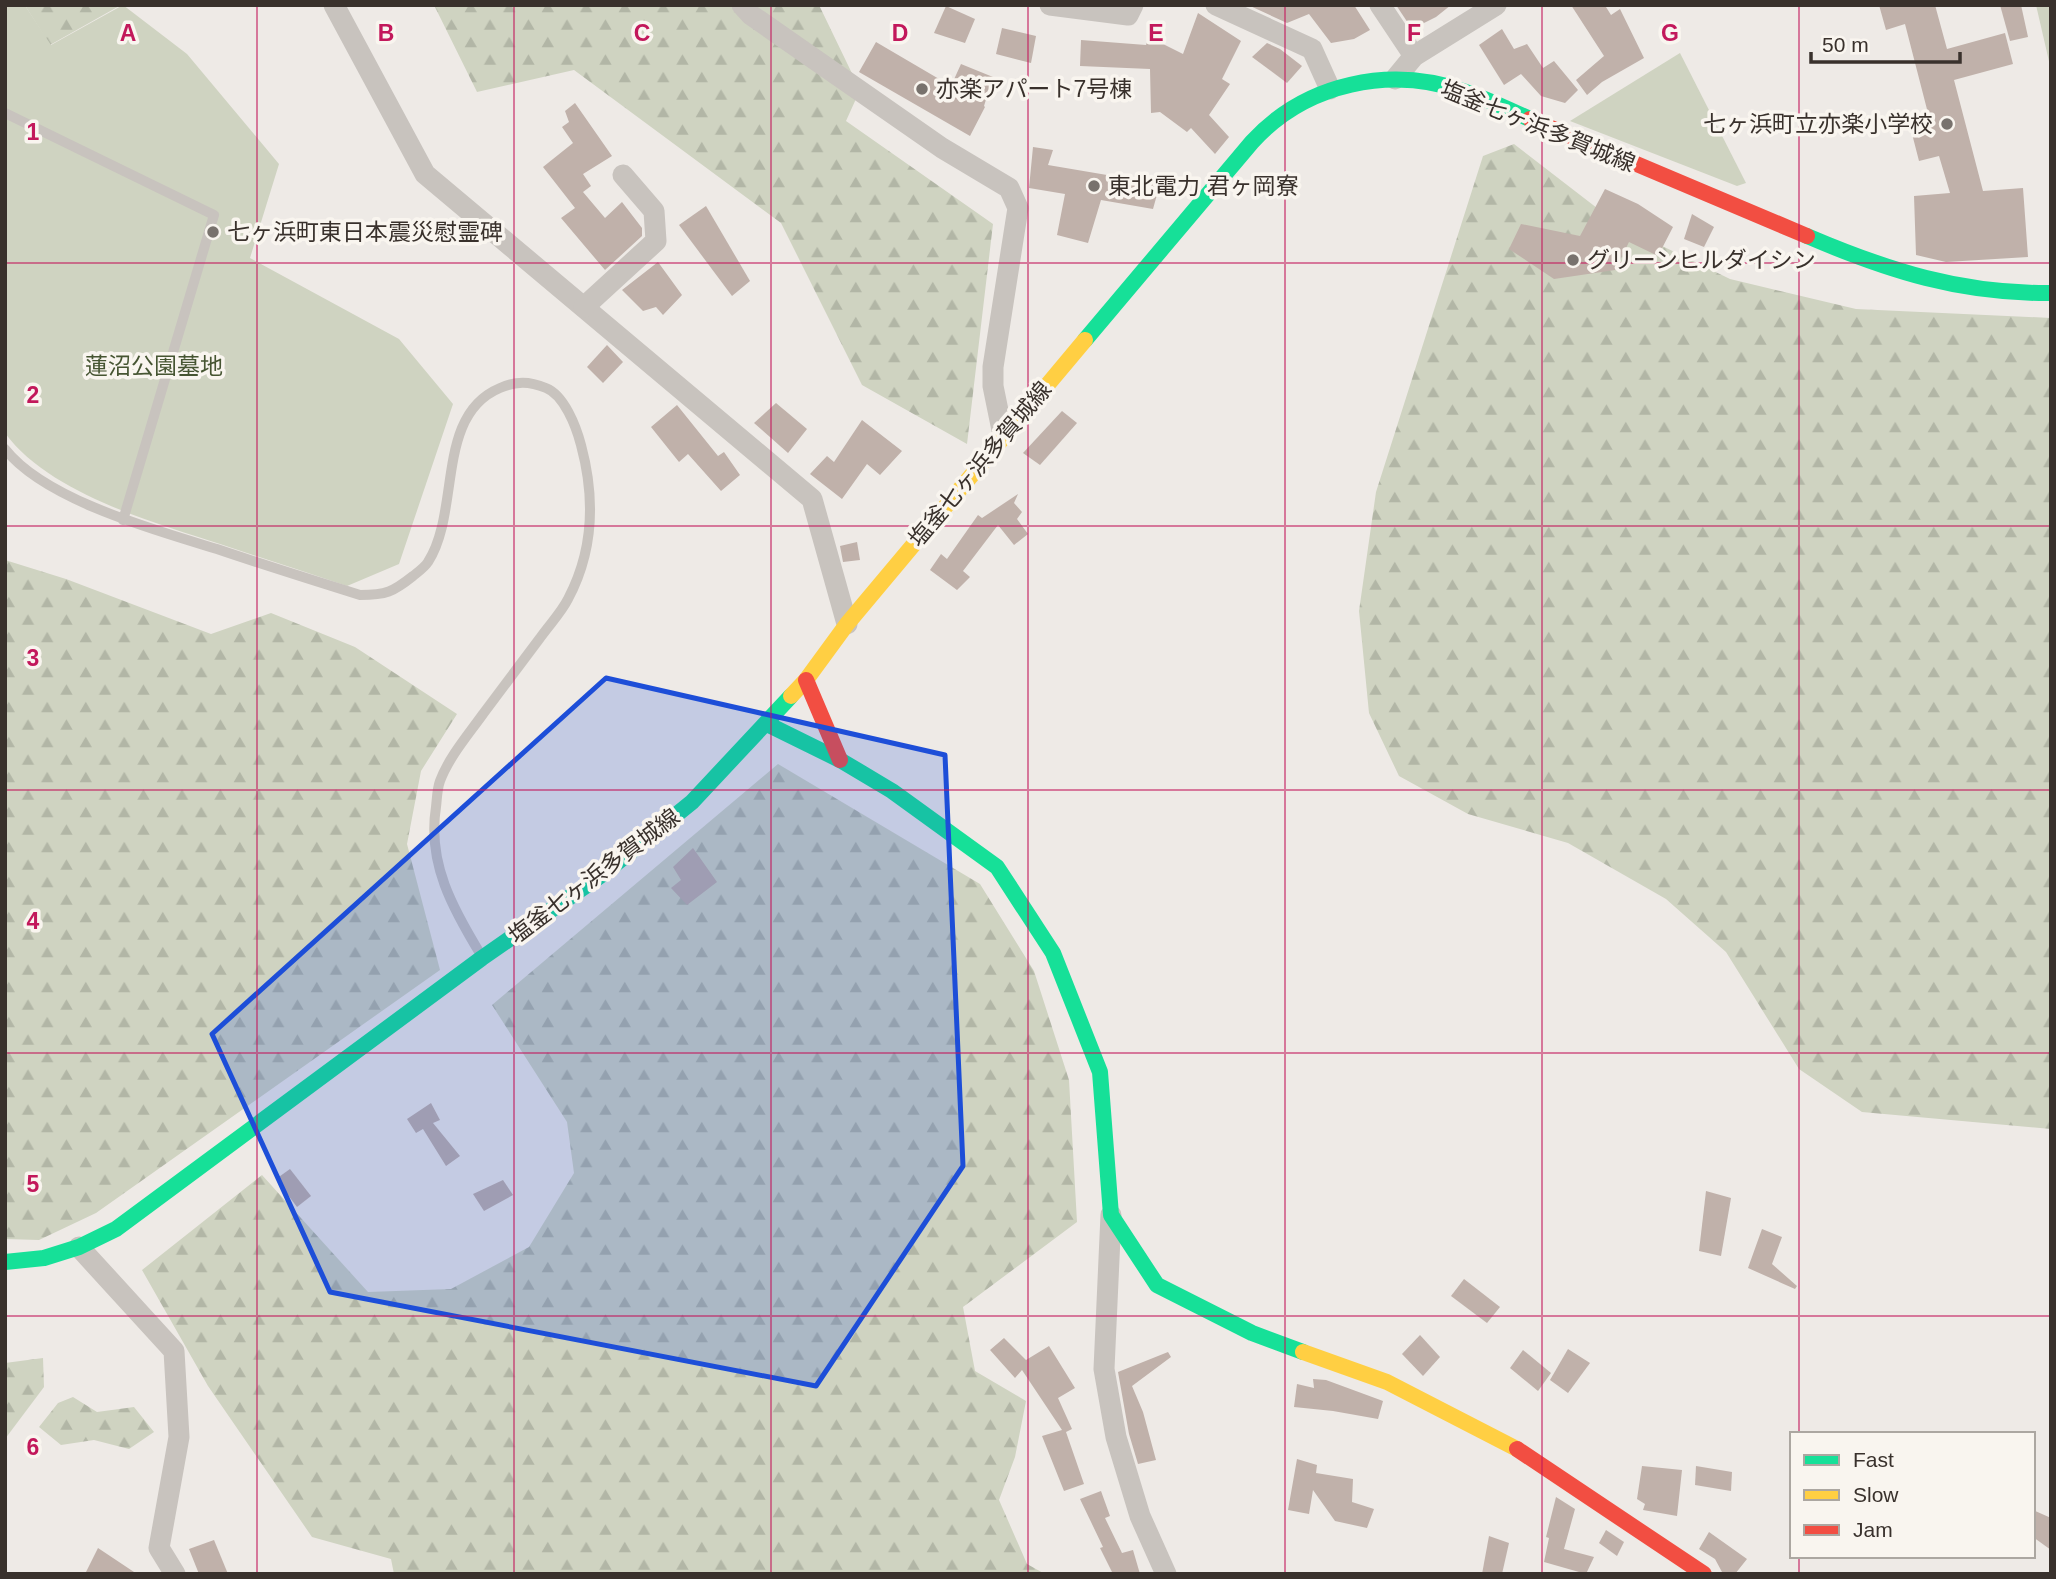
<svg xmlns="http://www.w3.org/2000/svg" width="2056" height="1579" font-family="Helvetica,'Noto Sans JP',sans-serif">
<style>
.forest{fill:url(#forest-firs)}
.green{fill:#cfd3c1}
.building{fill:#c0b1aa}
.lines{fill:none;stroke-linecap:round;stroke-linejoin:round}
.lane{stroke:#c8c3be;stroke-width:10}
.street{stroke:#c8c3be;stroke-width:21}
.fast{stroke:#16e098;stroke-width:16}
.slow{stroke:#ffcf43;stroke-width:16}
.jam{stroke:#f24e42;stroke-width:16}
.marked{fill:#1d4ed8;fill-opacity:0.2;stroke:#1d4ed8;stroke-width:5;stroke-linejoin:round}
.grid{fill:none;stroke:#c2185b;stroke-width:2;stroke-opacity:0.55}
.poi-dot{fill:#78726d;stroke:#f9f5ef;stroke-width:2.5}
.labels{text-anchor:middle;dominant-baseline:central;stroke-width:7;stroke-linejoin:round;paint-order:stroke}
.poi-label{font-size:23px;fill:#39312c;stroke:#f9f5ef;text-anchor:start}
.street-label{font-size:23px;fill:#39312c;stroke:#f9f5ef}
.park-label{font-size:23px;fill:#465532;stroke:#f9f5ef}
.grid-label{font-size:23px;text-anchor:middle;font-weight:bold;fill:#c2185b;stroke:#f9f5ef;stroke-width:7;stroke-linejoin:round;paint-order:stroke}
</style>
<defs>
<pattern id="forest-firs" width="22" height="20" patternUnits="userSpaceOnUse" patternTransform="scale(1.75)"><rect width="22" height="20" fill="#cfd3c1"/><path d="M5 1l3.5 6h-7zM16 11l3.5 6h-7z" fill="#b2b6a6"/></pattern>
</defs>
<rect width="100%" height="100%" fill="#eeeae6"/>
<!-- forest -->
<g class="forest">
<polygon points="21,5 121,5 50,45 26,7"/>
<polygon points="434,5 819,5 860,90 846,121 993,224 967,444 862,385 781,223 574,70 477,92"/>
<polygon points="1514,144 1619,225 1730,279 1856,309 2051,318 2051,1129 1862,1112 1799,1069 1726,952 1666,899 1568,843 1468,814 1399,776 1369,713 1359,611 1376,492 1483,156"/>
<polygon points="5,560 66,579 211,634 271,613 355,647 457,714 421,771 407,844 440,970 96,1213 39,1240 5,1239"/>
<polygon points="778,764 980,884 1034,971 1069,1080 1077,1222 963,1307 975,1371 1026,1401 1015,1457 999,1500 1027,1564 1045,1574 394,1574 391,1559 312,1537 208,1386 142,1270 262,1175 368,1292 451,1289 529,1247 574,1173 567,1122 492,1005"/>
<polygon points="43,1358 44,1387 5,1439 5,1363"/>
<polygon points="73,1397 97,1412 134,1407 154,1432 129,1449 94,1440 61,1445 39,1427 58,1403"/>
</g>
<!-- green -->
<g class="green">
<path d="M5 5 26 7 51 45 123 5 187 54 279 164 250 258 399 339 453 404 399 564 347 586C305 572 262 558 220 544 152 522 49 493 5 433Z"/>
<polygon points="2036,5 2051,5 2051,70"/>
<polygon points="1680,53 1746,183 1737,186 1570,121"/>
</g>
<!-- building -->
<g class="building">
<polygon points="1248,5 1354,5 1370,30 1354,39 1331,43 1309,14 1287,23"/>
<polygon points="1396,5 1451,5 1436,17 1412,29"/>
<polygon points="1571,5 1609,5 1606,7 1611,15 1620,9 1644,58 1602,82 1587,95 1576,80 1604,56"/>
<polygon points="1879,5 1935,5 1947,49 2005,33 2013,64 1954,80 1983,191 2023,188 2028,257 1946,262 1916,255 1914,196 1950,193 1939,156 1919,161 1910,126 1930,121 1905,24 1886,30"/>
<polygon points="2000,5 2021,5 2028,37 2010,41"/>
<polygon points="946,6 975,19 965,43 934,33"/>
<polygon points="1198,13 1241,41 1222,79 1230,84 1209,115 1229,137 1215,154 1191,128 1187,132 1160,112 1151,113 1150,69 1080,66 1081,40 1146,45 1149,37 1183,54"/>
<polygon points="1002,28 1036,36 1031,63 996,54"/>
<polygon points="1502,29 1514,49 1527,44 1543,68 1554,61 1578,90 1565,103 1541,96 1521,74 1504,85 1479,45"/>
<polygon points="876,42 951,86 961,64 993,77 984,106 985,107 970,136 859,72"/>
<polygon points="1267,43 1280,49 1302,66 1287,83 1252,57"/>
<polygon points="575,103 612,156 583,174 591,186 583,192 605,218 622,202 642,228 642,236 605,270 561,218 575,208 543,167 573,143 562,127 569,122 565,111"/>
<polygon points="1033,147 1053,150 1048,165 1160,184 1153,209 1101,200 1088,243 1057,235 1065,194 1029,188"/>
<polygon points="1605,189 1638,204 1673,227 1658,256 1629,242 1615,270 1554,279 1509,249 1521,224 1580,236"/>
<polygon points="706,206 750,281 732,296 679,225"/>
<polygon points="1692,214 1714,227 1704,247 1684,239"/>
<polygon points="658,262 682,295 663,315 656,307 643,311 622,290"/>
<polygon points="607,345 623,362 603,383 587,367"/>
<polygon points="776,403 807,429 788,453 754,423"/>
<polygon points="677,405 718,456 724,452 740,475 721,491 688,454 679,462 651,427"/>
<polygon points="1062,411 1077,423 1040,465 1023,453"/>
<polygon points="862,420 902,451 880,475 867,464 842,499 810,474 827,456 834,462"/>
<polygon points="1018,494 1014,503 1022,512 1017,519 1028,534 1014,545 998,525 963,571 970,577 957,590 930,570 941,554 947,559 978,515 982,518"/>
<polygon points="857,542 860,560 843,562 840,546"/>
<polygon points="693,848 717,882 687,905 671,888 681,880 673,867"/>
<polygon points="431,1103 440,1120 433,1123 460,1156 446,1166 423,1129 416,1133 407,1119"/>
<polygon points="290,1169 311,1196 297,1207 276,1179"/>
<polygon points="503,1180 513,1195 484,1211 473,1194"/>
<polygon points="1706,1191 1731,1198 1721,1256 1699,1251"/>
<polygon points="1762,1229 1782,1237 1772,1264 1797,1286 1795,1289 1748,1268"/>
<polygon points="1464,1279 1500,1307 1487,1323 1451,1296"/>
<polygon points="1420,1335 1440,1357 1423,1376 1402,1354"/>
<polygon points="1004,1338 1026,1360 1049,1346 1075,1388 1058,1398 1072,1429 1066,1432 1084,1484 1064,1491 1042,1436 1062,1430 1022,1370 1015,1378 990,1350"/>
<polygon points="1568,1349 1590,1363 1568,1393 1550,1380"/>
<polygon points="1523,1350 1551,1373 1538,1391 1510,1368"/>
<polygon points="1168,1352 1171,1357 1132,1386 1143,1412 1156,1460 1138,1464 1129,1434 1118,1372"/>
<polygon points="1313,1379 1326,1380 1383,1401 1378,1419 1333,1411 1294,1407 1297,1384 1314,1388"/>
<polygon points="1297,1459 1317,1465 1316,1473 1353,1479 1352,1502 1374,1509 1367,1528 1335,1521 1313,1490 1309,1514 1288,1510"/>
<polygon points="1642,1466 1682,1470 1677,1516 1643,1510 1645,1504 1637,1499"/>
<polygon points="1696,1466 1732,1472 1731,1491 1695,1485"/>
<polygon points="1101,1491 1110,1516 1105,1518 1122,1553 1133,1550 1140,1574 1113,1574 1100,1548 1103,1547 1080,1499"/>
<polygon points="1556,1497 1575,1509 1564,1549 1594,1557 1586,1574 1544,1562 1549,1538 1546,1537"/>
<polygon points="2033,1510 2051,1518 2051,1550 2033,1537"/>
<polygon points="1606,1530 1624,1542 1617,1556 1599,1543"/>
<polygon points="1709,1532 1747,1559 1735,1574 1722,1572 1715,1559 1699,1549"/>
<polygon points="1489,1536 1509,1543 1502,1574 1482,1574"/>
<polygon points="214,1540 228,1574 199,1574 189,1549"/>
<polygon points="98,1548 137,1574 85,1574"/>
</g>
<g class="lines">
<!-- lane -->
<g class="lane">
<polyline points="5,113 214,215 123,520"/>
<path d="M5 449C45 500 155 530 217 549 264 565 312 580 360 595 386 595 393 592 413 576 418 572 425 567 428 562 461 511 435 415 500 388 516 381 529 381 546 388 564 395 576 426 581 445 595 497 594 550 568 599 561 613 549 625 540 638 521 663 502 689 483 714 468 735 449 757 440 781 437 789 437 799 436 807 427 863 453 909 481 955"/>
</g>
<!-- street -->
<g class="street">
<polyline points="334,5 425,174 812,499 847,624"/>
<polyline points="742,5 751,15 942,148 1009,188 1018,208 993,367 993,386 1003,435"/>
<polyline points="1050,5 1128,15 1133,5"/>
<polyline points="1216,5 1312,49 1330,89"/>
<polyline points="1380,5 1414,56"/>
<polyline points="1395,79 1414,56 1496,5"/>
<polyline points="584,307 656,241 654,211 623,175"/>
<polyline points="1111,1215 1104,1369 1116,1437 1140,1516 1166,1574"/>
<polyline points="79,1247 174,1351 179,1437 159,1548 175,1574"/>
</g>
<!-- fast -->
<g class="fast">
<path d="M1807 236C1889 271 1961 294 2051 293"/>
<path d="M1085 340 1252 142C1306 83 1390 65 1466 92 1488 99 1509 110 1530 119"/>
<polyline points="767,724 840,760 892,791 997,867 1053,953 1100,1072 1111,1215 1157,1285 1252,1333 1303,1352"/>
<polyline points="5,1262 44,1258 79,1247 116,1229 482,958 603,874 692,802 791,696"/>
</g>
<!-- slow -->
<g class="slow">
<polyline points="791,696 806,680 847,624 1085,340"/>
<polyline points="1303,1352 1387,1382 1517,1449"/>
</g>
<!-- jam -->
<g class="jam">
<polyline points="1530,119 1807,236"/>
<polyline points="806,680 840,760"/>
<polyline points="1517,1449 1704,1574"/>
</g>
</g>
<!-- marked area -->
<path class="marked" d="M606 678 945 755 963 1166 816 1386 330 1292 212 1034Z"/>
<!-- grid -->
<path class="grid" d="M257 5V1574M514 5V1574M771 5V1574M1028 5V1574M1285 5V1574M1542 5V1574M1799 5V1434M5 263H2051M5 526H2051M5 790H2051M5 1053H2051M5 1316H2051M1799 1556V1574"/>
<!-- markers -->
<g class="poi-dot">
<circle cx="922" cy="89" r="7"/>
<circle cx="1947" cy="124" r="7"/>
<circle cx="1094" cy="186" r="7"/>
<circle cx="213" cy="232" r="7"/>
<circle cx="1573" cy="260" r="7"/>
</g>
<g class="labels">
<!-- poi labels -->
<g class="poi-label">
<text x="936" y="89">亦楽アパート7号棟</text>
<text x="1933" y="124" text-anchor="end">七ヶ浜町立亦楽小学校</text>
<text x="1108" y="186">東北電力 君ヶ岡寮</text>
<text x="227" y="232">七ヶ浜町東日本震災慰霊碑</text>
<text x="1587" y="260">グリーンヒルダイシン</text>
</g>
<!-- street labels -->
<g class="street-label">
<text transform="translate(1538 126) rotate(22)">塩釜七ヶ浜多賀城線</text>
<text transform="translate(980 464) rotate(-50)">塩釜七ヶ浜多賀城線</text>
<text transform="translate(594 876) rotate(-37)">塩釜七ヶ浜多賀城線</text>
</g>
<!-- park labels -->
<g class="park-label">
<text x="154" y="366">蓮沼公園墓地</text>
</g>
</g>
<g class="grid-label">
<text x="128" y="41">A</text>
<text x="386" y="41">B</text>
<text x="642" y="41">C</text>
<text x="900" y="41">D</text>
<text x="1156" y="41">E</text>
<text x="1414" y="41">F</text>
<text x="1670" y="41">G</text>
<text x="33" y="140">1</text>
<text x="33" y="403">2</text>
<text x="33" y="666">3</text>
<text x="33" y="929">4</text>
<text x="33" y="1192">5</text>
<text x="33" y="1455">6</text>
</g>
<!-- border -->
<rect width="2056" height="1579" fill="none" stroke="#39312c" stroke-width="14"/>
<!-- legend -->
<rect x="1790" y="1432" width="245" height="126" fill="#f9f5ef" stroke="#aca7a1" stroke-width="2"/>
<rect x="1804" y="1455" width="35" height="10" fill="#16e098" stroke="#aca7a1" stroke-width="2"/>
<text x="1853" y="1467" font-size="21" fill="#39312c">Fast</text>
<rect x="1804" y="1490" width="35" height="10" fill="#ffcf43" stroke="#aca7a1" stroke-width="2"/>
<text x="1853" y="1502" font-size="21" fill="#39312c">Slow</text>
<rect x="1804" y="1525" width="35" height="10" fill="#f24e42" stroke="#aca7a1" stroke-width="2"/>
<text x="1853" y="1537" font-size="21" fill="#39312c">Jam</text>
<!-- scale -->
<path d="M1811 52v10h149v-10" fill="none" stroke="#39312c" stroke-width="3.5"/>
<text x="1822" y="52" font-size="21" fill="#39312c" stroke="#f9f5ef" stroke-width="5" paint-order="stroke">50 m</text>
</svg>
